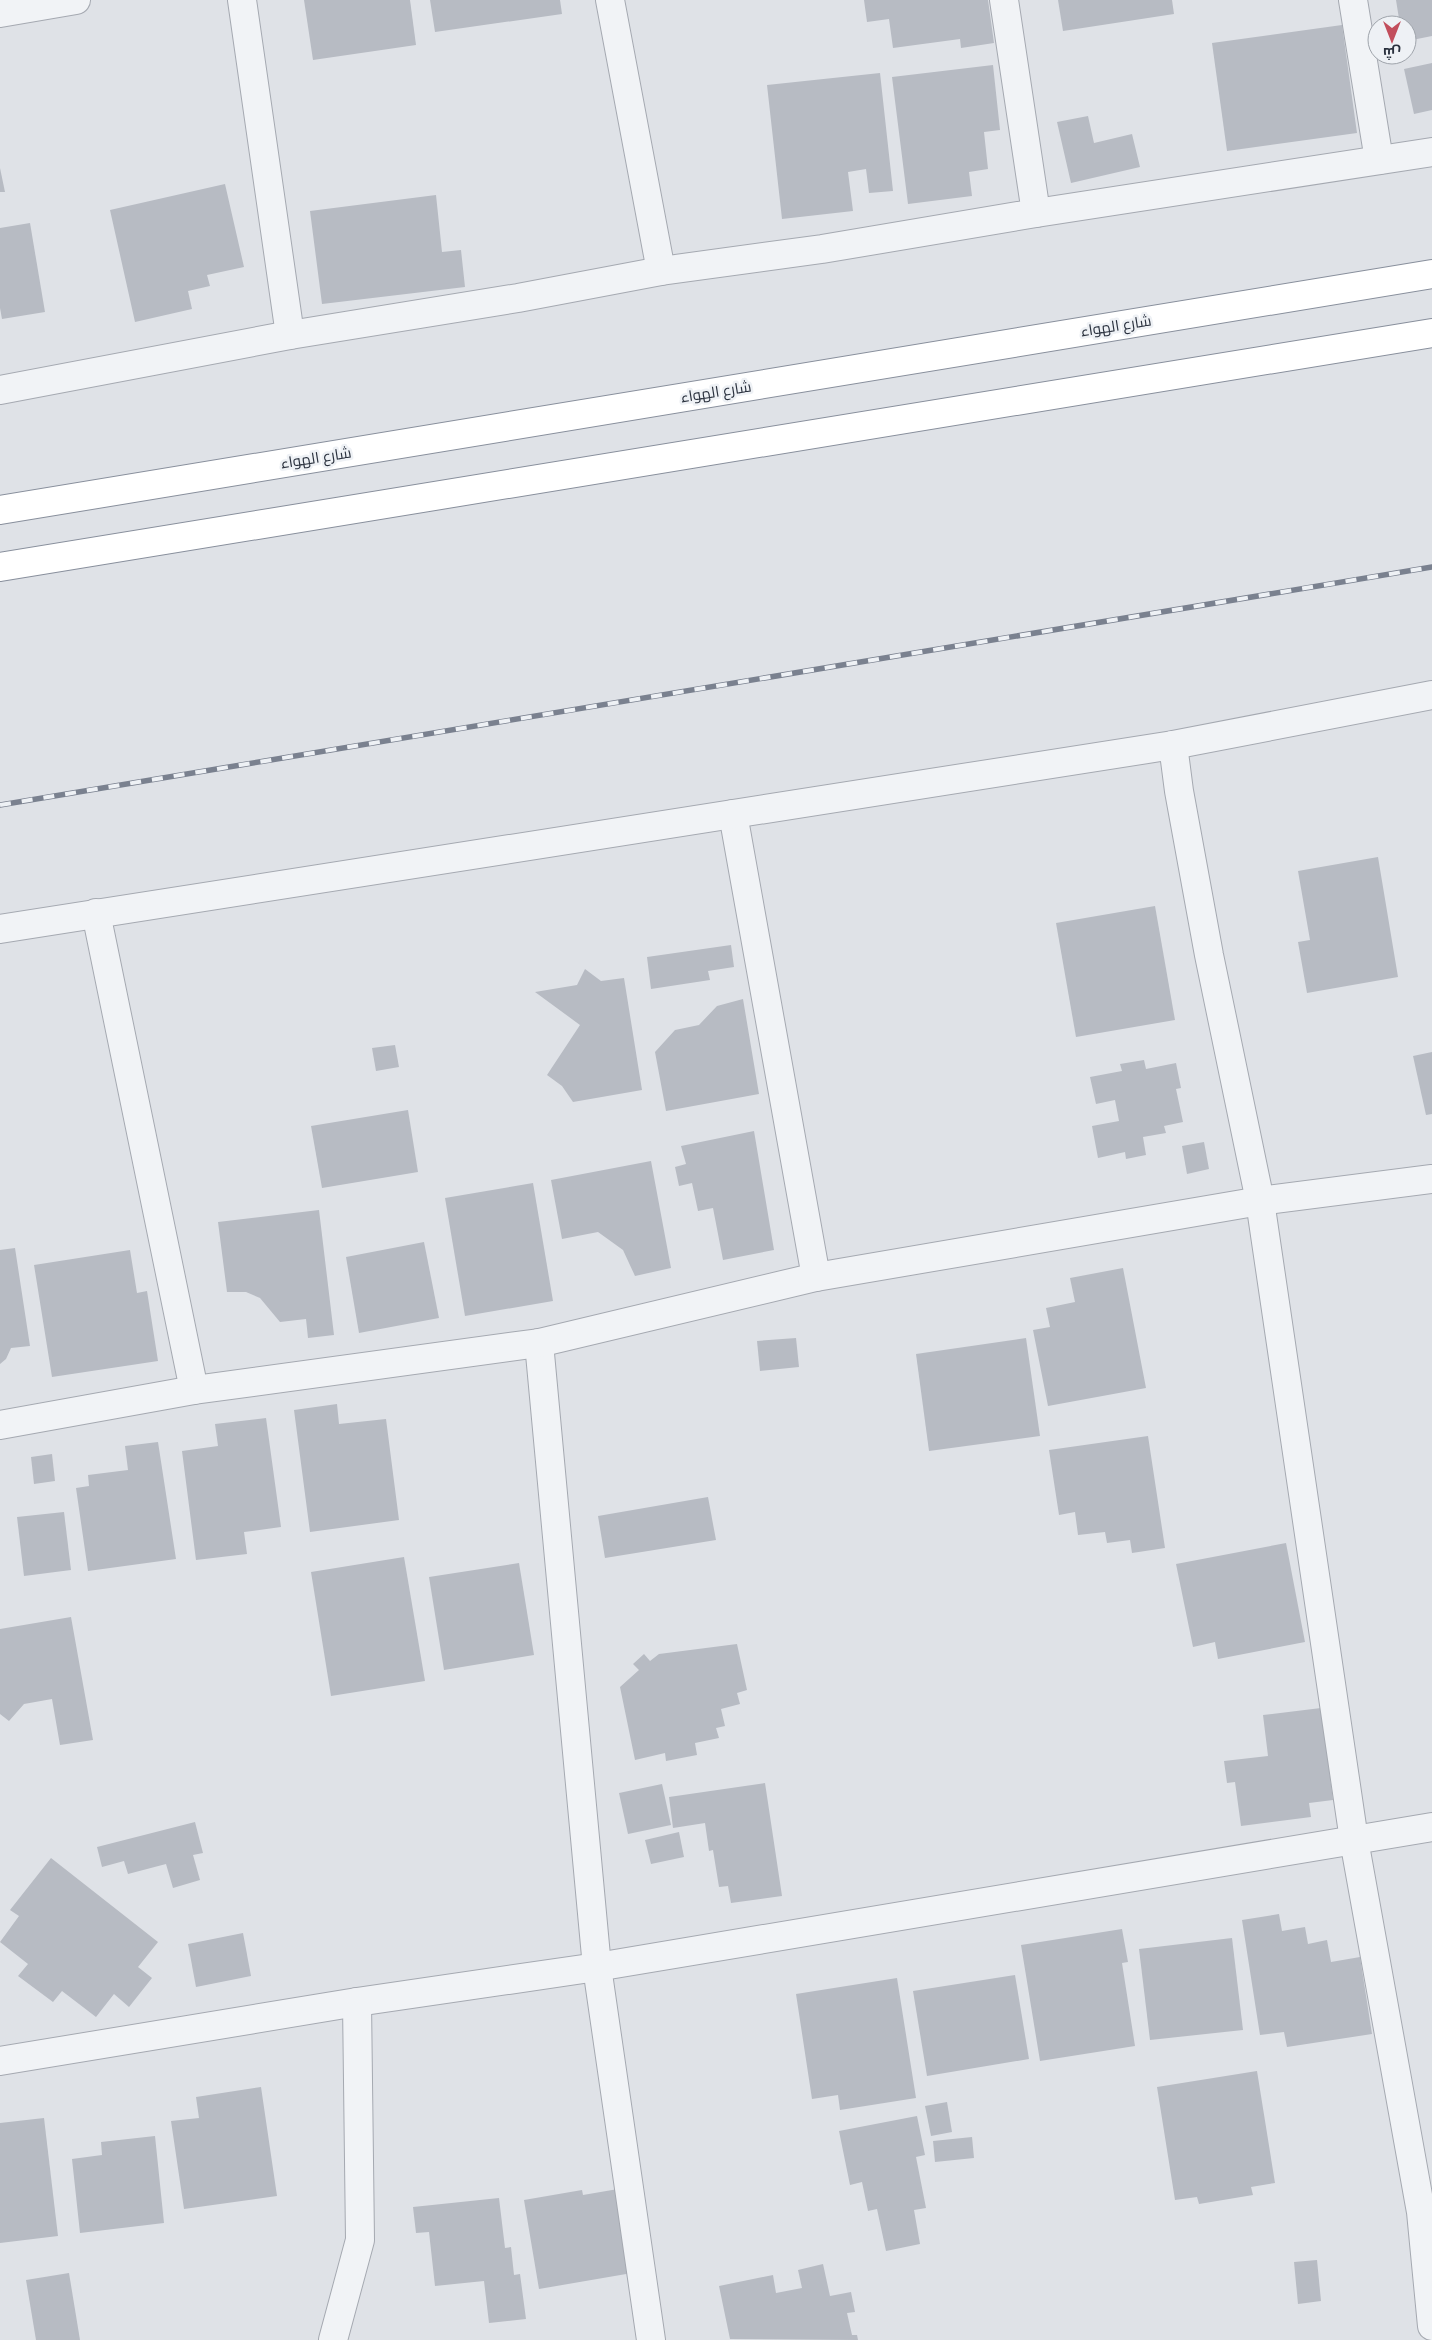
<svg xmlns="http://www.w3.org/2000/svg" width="1432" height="2340" font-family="'Fira Sans Condensed',Cairo,sans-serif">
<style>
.building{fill:#b7bbc3}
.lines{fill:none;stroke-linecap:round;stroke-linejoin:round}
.street-casing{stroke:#a5a9b1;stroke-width:30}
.highway-casing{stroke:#888f9c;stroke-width:30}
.street{stroke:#f1f3f6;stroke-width:28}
.highway{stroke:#fff;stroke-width:28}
.rail-casing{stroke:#7a818f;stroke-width:5.5}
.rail{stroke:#eef1f5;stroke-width:4;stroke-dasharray:11;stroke-linecap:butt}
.labels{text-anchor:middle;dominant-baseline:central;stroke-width:5;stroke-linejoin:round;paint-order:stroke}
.street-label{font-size:15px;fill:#29303d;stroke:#eef1f5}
</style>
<rect width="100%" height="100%" fill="#dfe2e7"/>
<!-- building -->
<g class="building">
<polygon points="304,0 410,0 416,45 313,60"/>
<polygon points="430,0 560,0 562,14 435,32"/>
<polygon points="864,0 988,0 994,43 961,48 960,39 893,48 889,19 867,22"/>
<polygon points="1058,0 1172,0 1174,14 1063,31"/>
<polygon points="1396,0 1432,0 1432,36 1407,41 1407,25 1400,25"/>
<polygon points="1342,25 1357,133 1227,151 1212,43"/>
<polygon points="1432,63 1432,110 1414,114 1404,69"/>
<polygon points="993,65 1000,130 984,132 988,169 969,172 972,196 908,204 892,77"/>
<polygon points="880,73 893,191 869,193 866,169 848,172 853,211 782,219 767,85"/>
<polygon points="1088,116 1094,143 1132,134 1140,167 1071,183 1057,122"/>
<polygon points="0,168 5,192 0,192"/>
<polygon points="225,184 244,267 207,275 210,286 188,291 192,309 135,322 110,210"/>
<polygon points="436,195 442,252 461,250 465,287 322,304 310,211"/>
<polygon points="30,223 45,312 2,319 0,308 0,228"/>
<polygon points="1378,857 1398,977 1307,993 1298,942 1310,940 1298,871"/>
<polygon points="1155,906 1175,1020 1076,1037 1056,923"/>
<polygon points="731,945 734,967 708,971 710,980 651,989 647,957"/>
<polygon points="585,969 601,981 624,978 642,1090 573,1102 562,1086 547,1075 580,1025 535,992 577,985"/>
<polygon points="743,999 759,1094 666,1111 655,1052 675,1030 699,1025 717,1006"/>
<polygon points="395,1045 399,1067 376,1071 372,1048"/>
<polygon points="1432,1052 1432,1114 1426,1115 1413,1056"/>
<polygon points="1144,1060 1146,1069 1176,1063 1181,1088 1176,1089 1183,1122 1164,1126 1166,1133 1143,1137 1146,1155 1126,1159 1125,1152 1098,1158 1092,1126 1119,1121 1115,1100 1096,1104 1090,1077 1122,1071 1120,1064"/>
<polygon points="408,1110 418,1172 322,1188 311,1126"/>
<polygon points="754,1131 774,1250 723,1260 713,1208 698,1211 692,1183 679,1186 675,1167 686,1164 681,1146"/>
<polygon points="1204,1142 1209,1169 1187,1174 1182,1146"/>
<polygon points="651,1161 671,1268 635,1276 623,1250 598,1232 562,1239 551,1180"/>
<polygon points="533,1183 553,1301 465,1316 445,1198"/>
<polygon points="319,1210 334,1335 308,1338 306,1319 280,1322 260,1298 246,1292 227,1292 218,1222"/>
<polygon points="424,1242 439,1318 359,1333 346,1257"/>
<polygon points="15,1248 30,1346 11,1348 6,1359 0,1364 0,1250"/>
<polygon points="130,1250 137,1293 147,1291 158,1361 52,1377 34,1265"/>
<polygon points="1123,1268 1146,1388 1048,1406 1033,1330 1050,1327 1046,1308 1075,1302 1070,1278"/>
<polygon points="796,1338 799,1367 760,1371 757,1341"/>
<polygon points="1026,1338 1040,1436 929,1451 916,1354"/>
<polygon points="337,1404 339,1424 386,1419 399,1520 310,1532 294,1410"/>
<polygon points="266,1418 281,1527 244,1532 247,1554 196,1560 182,1451 218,1446 215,1424"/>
<polygon points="1148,1436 1165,1548 1132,1553 1130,1540 1107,1543 1105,1532 1078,1535 1075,1512 1059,1515 1049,1450"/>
<polygon points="158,1442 176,1559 88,1571 76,1488 89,1486 88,1475 128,1470 125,1446"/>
<polygon points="52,1454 55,1481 34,1484 31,1457"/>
<polygon points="708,1497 716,1540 605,1558 598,1516"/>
<polygon points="64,1512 71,1570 24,1576 17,1517"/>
<polygon points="1286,1543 1305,1642 1218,1659 1215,1642 1193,1647 1176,1564"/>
<polygon points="404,1557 425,1681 331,1696 311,1572"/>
<polygon points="519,1563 534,1655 444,1670 429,1577"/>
<polygon points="71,1617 93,1740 60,1745 52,1699 24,1704 9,1721 0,1714 0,1629"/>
<polygon points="737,1644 747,1690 737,1693 740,1704 721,1709 725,1726 716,1728 719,1738 695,1743 697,1755 666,1761 665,1753 635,1760 620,1687 639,1670 633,1664 644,1654 650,1661 659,1654"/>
<polygon points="1321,1708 1333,1800 1309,1803 1311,1817 1241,1826 1235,1782 1227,1783 1224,1761 1268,1756 1263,1715"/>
<polygon points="765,1783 782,1896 731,1903 728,1886 719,1887 713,1850 709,1851 705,1823 673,1828 669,1797"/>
<polygon points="662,1784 671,1825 628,1834 619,1793"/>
<polygon points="195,1822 203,1853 193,1855 200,1880 173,1888 166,1864 128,1874 124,1861 102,1867 97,1847"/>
<polygon points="679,1832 684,1857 651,1864 645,1840"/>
<polygon points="51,1858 158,1942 138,1967 152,1978 129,2007 114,1994 96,2017 62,1991 53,2002 18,1976 28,1964 0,1942 19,1916 10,1910"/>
<polygon points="1279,1914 1282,1931 1305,1927 1308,1944 1327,1940 1331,1962 1360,1957 1372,2034 1287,2047 1284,2032 1260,2035 1242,1920"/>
<polygon points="1122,1929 1128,1962 1122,1963 1135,2046 1040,2061 1021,1945"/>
<polygon points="243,1933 251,1976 196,1987 188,1944"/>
<polygon points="1232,1938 1243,2030 1150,2040 1139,1949"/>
<polygon points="1015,1975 1029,2059 927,2076 913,1991"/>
<polygon points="897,1978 916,2098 840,2110 838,2095 812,2099 796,1994"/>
<polygon points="1257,2071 1275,2183 1251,2187 1253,2195 1199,2204 1197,2197 1175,2200 1157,2087"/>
<polygon points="261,2087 277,2196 184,2209 171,2121 199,2118 196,2097"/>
<polygon points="947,2102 952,2132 931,2136 925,2106"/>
<polygon points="917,2116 925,2155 916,2157 926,2208 914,2210 920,2244 886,2251 877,2209 868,2211 862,2182 850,2185 839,2131"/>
<polygon points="44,2118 58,2236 0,2243 0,2123"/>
<polygon points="155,2136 164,2223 80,2233 72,2159 102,2155 101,2142"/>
<polygon points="972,2137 974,2158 935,2162 933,2141"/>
<polygon points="618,2189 632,2273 539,2289 524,2200 582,2190 583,2195"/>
<polygon points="499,2198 505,2248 511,2247 514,2275 520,2274 526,2319 489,2323 484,2281 435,2286 429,2232 416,2233 413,2207"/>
<polygon points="1317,2260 1321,2301 1298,2304 1294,2262"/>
<polygon points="823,2264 830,2296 851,2292 855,2312 847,2313 852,2335 857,2335 858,2340 730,2339 719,2286 773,2275 776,2293 802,2288 798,2270"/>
<polygon points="69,2273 80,2340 36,2340 26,2280"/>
</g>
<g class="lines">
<defs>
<g id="street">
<polyline points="242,0 290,335"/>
<polyline points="610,0 661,271"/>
<polyline points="1004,0 1036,213"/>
<polyline points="1353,0 1379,160"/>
<polyline points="0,13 76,0"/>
<polyline points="0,390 290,335 518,298 661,271 822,249 1036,213 1432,152"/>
<polyline points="1173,745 1179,791 1209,955 1260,1201 1354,1840 1421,2212 1432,2326"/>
<polyline points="733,814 816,1277"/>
<polyline points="96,913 194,1390"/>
<polyline points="0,929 1173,745 1432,695"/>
<polyline points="539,1343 597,1967 651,2340"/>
<polyline points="0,1425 194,1390 539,1343 816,1277 1260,1201 1432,1179"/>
<polyline points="0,2061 357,2002 597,1967 1432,1827"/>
<polyline points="333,2340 360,2240 357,2002"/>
</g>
<g id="highway">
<polyline points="0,510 1432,274"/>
<polyline points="0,567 1432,333"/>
</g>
</defs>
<!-- street casing -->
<use href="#street" class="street-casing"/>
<!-- highway casing -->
<use href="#highway" class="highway-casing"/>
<!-- street -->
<use href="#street" class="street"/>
<!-- highway -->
<use href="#highway" class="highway"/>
<defs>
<polyline id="rail" points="0,805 1432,567"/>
</defs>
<!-- rail casing -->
<use href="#rail" class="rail-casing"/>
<!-- rail -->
<use href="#rail" class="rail"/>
</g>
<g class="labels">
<!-- street labels -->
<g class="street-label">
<text transform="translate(1116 326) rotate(-9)">شارع الهواء</text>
<text transform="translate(716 392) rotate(-9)">شارع الهواء</text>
<text transform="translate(316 458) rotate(-9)">شارع الهواء</text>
</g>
</g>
<!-- north arrow -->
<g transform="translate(1392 40) rotate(180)"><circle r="24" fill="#eef1f5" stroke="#9fa4ab"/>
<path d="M0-4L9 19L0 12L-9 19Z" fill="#c24e5c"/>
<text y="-8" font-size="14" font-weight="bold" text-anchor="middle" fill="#29303d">ش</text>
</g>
</svg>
